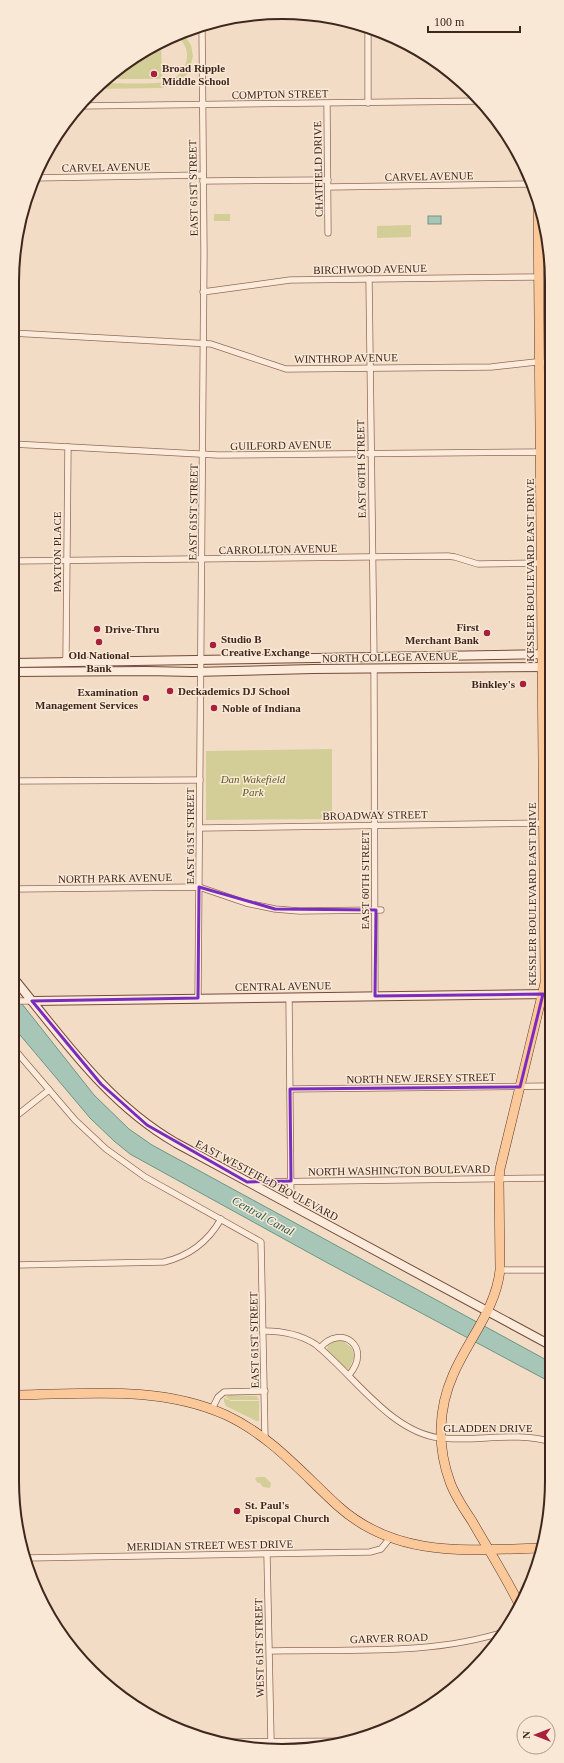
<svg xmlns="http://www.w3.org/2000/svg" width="564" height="1763" font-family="'Times New Roman',serif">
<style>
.green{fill:#d3ce97}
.water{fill:#a7c6b7;stroke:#6c9683}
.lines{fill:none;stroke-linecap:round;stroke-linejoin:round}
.street-casing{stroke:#916b58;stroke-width:7}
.secondary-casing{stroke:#734c3b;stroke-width:10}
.primary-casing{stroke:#5e3a2d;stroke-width:10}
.street{stroke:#fcebda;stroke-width:5.5}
.secondary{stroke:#fcebda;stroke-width:8}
.primary{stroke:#fac899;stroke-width:9}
.marked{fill:none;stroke:#7b2cbf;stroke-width:3;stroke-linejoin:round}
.poi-dot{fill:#a7213d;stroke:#f9e8d5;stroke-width:1.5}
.labels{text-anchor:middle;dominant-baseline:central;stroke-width:3;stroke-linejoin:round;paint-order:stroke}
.poi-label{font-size:11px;font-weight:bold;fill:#3f271e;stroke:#f9e8d5;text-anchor:start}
.street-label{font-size:11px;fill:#3f271e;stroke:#f9e8d5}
.park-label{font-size:11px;font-style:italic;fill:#5b5e22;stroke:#f9e8d5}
.water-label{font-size:12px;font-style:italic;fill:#2b6153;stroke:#f9e8d5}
.rim{fill:none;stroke:#3f271e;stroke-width:2}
</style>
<rect width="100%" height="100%" fill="#f3dcc5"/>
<!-- green -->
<g class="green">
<path d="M182 32 191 45 193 56 189 72 177 84 161 88 94 89 101 83C117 83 156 85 169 81 179 77 186 69 187 58 188 48 183 41 175 34Z"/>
<polygon points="161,42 162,79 106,79 132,57"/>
<rect x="214" y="214" width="16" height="7"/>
<polygon points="411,225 411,237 377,238 377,226"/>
<polygon points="332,749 332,819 206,820 206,751"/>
<polygon points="334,1341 343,1341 352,1348 354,1357 349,1369 345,1368 327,1350 328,1345"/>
<polygon points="230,1395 257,1396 259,1400 230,1400 225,1397"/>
<polygon points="224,1398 231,1401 259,1401 259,1421 256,1421 226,1406 224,1402"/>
<polygon points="257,1477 265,1477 271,1483 270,1488 263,1487 260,1483 258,1483 255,1479"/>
</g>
<!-- water -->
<g class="water">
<rect x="428" y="216" width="13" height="8"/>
<polygon points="15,995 94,1095 129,1129 152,1145 552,1363 552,1383 324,1261 130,1154 114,1141 90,1118 15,1029"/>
</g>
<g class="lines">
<defs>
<g id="street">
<polyline points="368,30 368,103"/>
<polyline points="327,104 328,233"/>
<polyline points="79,106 480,101"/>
<polyline points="33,178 203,175"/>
<polyline points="203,181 328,180"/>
<polyline points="328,187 531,184"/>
<polyline points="369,279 374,658"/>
<polyline points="203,292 290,280 538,277"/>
<polyline points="12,333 211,344 286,369 491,367 536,362 550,363"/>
<polyline points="13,444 218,455 541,452 550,454"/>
<polyline points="13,561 448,556 455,557 478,564 542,563"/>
<polyline points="62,663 66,658 68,447"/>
<polyline points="374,668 375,996"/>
<polyline points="14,781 200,780"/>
<polyline points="200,828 551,823"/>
<polyline points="14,889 199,887 246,903 275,909 299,911 381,910"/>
<polyline points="289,997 291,1205"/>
<polyline points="198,998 204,253 202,25"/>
<polyline points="15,1001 32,1001"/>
<polyline points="15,1050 75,1120 106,1149 145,1177 261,1242 265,1438"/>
<polyline points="290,1089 551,1086"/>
<polyline points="15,1117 49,1090"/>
<polyline points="250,1182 551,1178"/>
<path d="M16 1265 164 1262C189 1256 208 1242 221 1219"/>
<polyline points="500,1270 552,1270"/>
<path d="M264 1331C283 1331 299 1334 315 1344 353 1374 390 1432 440 1438 477 1442 515 1431 552 1442"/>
<path d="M320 1348C341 1323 373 1347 349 1375"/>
<polyline points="212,1409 218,1397 224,1392 265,1391"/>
<polyline points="267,1555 271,1741"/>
<polyline points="25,1558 370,1552 381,1549 390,1538"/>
<path d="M270 1651C348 1649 431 1656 507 1631"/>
<polyline points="226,1742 354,1741"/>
</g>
<g id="secondary">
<polyline points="14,663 550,654"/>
<polyline points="14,672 147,671 193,672 313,669 550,667"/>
<path d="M15 980C64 1040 108 1104 176 1143L552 1346"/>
<polyline points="32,1001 551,994"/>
</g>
<g id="primary">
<path d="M17 1395C86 1394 160 1385 226 1415 271 1436 302 1473 338 1506 397 1559 469 1550 542 1548"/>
<path d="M520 1606C506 1577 488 1549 472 1521 464 1509 455 1496 450 1482 437 1447 438 1409 453 1375 468 1340 496 1309 500 1270L499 1179 500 1169 545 983 538 208"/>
</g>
</defs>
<!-- street casing -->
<use href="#street" class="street-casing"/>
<!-- secondary casing -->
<use href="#secondary" class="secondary-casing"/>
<!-- primary casing -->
<use href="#primary" class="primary-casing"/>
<!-- street -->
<use href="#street" class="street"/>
<!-- secondary -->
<use href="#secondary" class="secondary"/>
<!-- primary -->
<use href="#primary" class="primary"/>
</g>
<!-- marked area -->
<path class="marked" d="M199 887 275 909 376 910 375 996 543 994 520 1087 290 1089 291 1181 247 1182 147 1125 101 1084 32 1001 198 998Z"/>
<!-- markers -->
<g class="poi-dot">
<circle cx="154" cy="74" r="4"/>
<circle cx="97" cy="629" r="4"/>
<circle cx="487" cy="633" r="4"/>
<circle cx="99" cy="642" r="4"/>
<circle cx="213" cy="645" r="4"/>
<circle cx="523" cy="684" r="4"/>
<circle cx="170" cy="691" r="4"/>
<circle cx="146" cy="698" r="4"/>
<circle cx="214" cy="708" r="4"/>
<circle cx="237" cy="1511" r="4"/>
</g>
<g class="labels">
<!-- poi labels -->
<g class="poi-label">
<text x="162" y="68">Broad Ripple<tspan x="162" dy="13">Middle School</tspan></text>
<text x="479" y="627" text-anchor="end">First<tspan x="479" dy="13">Merchant Bank</tspan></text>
<text x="105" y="629">Drive-Thru</text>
<text x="221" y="639">Studio B<tspan x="221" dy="13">Creative Exchange</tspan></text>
<text x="99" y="655" text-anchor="middle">Old National<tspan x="99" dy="13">Bank</tspan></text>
<text x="515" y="684" text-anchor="end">Binkley's</text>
<text x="178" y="691">Deckademics DJ School</text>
<text x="138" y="692" text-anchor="end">Examination<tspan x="138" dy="13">Management Services</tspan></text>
<text x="222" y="708">Noble of Indiana</text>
<text x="245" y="1505">St. Paul's<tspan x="245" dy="13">Episcopal Church</tspan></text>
</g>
<!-- street labels -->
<g class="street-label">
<text transform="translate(280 94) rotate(-1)">COMPTON STREET</text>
<text transform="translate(106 167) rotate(-1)">CARVEL AVENUE</text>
<text transform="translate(318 169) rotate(-91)">CHATFIELD DRIVE</text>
<text transform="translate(429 176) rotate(-1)">CARVEL AVENUE</text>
<text transform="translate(193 188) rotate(-91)">EAST 61ST STREET</text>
<text transform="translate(370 269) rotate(-1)">BIRCHWOOD AVENUE</text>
<text transform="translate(346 358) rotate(-1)">WINTHROP AVENUE</text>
<text transform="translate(281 445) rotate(-1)">GUILFORD AVENUE</text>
<text transform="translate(361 469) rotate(-91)">EAST 60TH STREET</text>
<text transform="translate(193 512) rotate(-89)">EAST 61ST STREET</text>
<text transform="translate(278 549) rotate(-1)">CARROLLTON AVENUE</text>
<text transform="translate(57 552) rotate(-90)">PAXTON PLACE</text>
<text transform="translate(530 570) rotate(-90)">KESSLER BOULEVARD EAST DRIVE</text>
<text transform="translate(390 657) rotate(-1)">NORTH COLLEGE AVENUE</text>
<text transform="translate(375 815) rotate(-1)">BROADWAY STREET</text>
<text transform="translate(190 836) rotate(-90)">EAST 61ST STREET</text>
<text transform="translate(115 878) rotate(-1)">NORTH PARK AVENUE</text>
<text transform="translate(365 880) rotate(-90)">EAST 60TH STREET</text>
<text transform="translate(532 894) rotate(-90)">KESSLER BOULEVARD EAST DRIVE</text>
<text transform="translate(283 986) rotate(-1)">CENTRAL AVENUE</text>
<text transform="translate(421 1078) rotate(-1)">NORTH NEW JERSEY STREET</text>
<text transform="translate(399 1170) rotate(-1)">NORTH WASHINGTON BOULEVARD</text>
<text transform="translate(267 1180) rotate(28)">EAST WESTFIELD BOULEVARD</text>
<text transform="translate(254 1340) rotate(-91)">EAST 61ST STREET</text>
<text x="488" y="1428">GLADDEN DRIVE</text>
<text transform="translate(210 1545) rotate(-1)">MERIDIAN STREET WEST DRIVE</text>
<text transform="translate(389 1638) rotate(-2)">GARVER ROAD</text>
<text transform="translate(259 1648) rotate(-91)">WEST 61ST STREET</text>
</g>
<!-- park labels -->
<g class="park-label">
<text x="253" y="779">Dan Wakefield<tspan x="253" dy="13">Park</tspan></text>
</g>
<!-- water labels -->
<g class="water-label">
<text transform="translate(263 1216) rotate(29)">Central Canal</text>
</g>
</g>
<!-- crop -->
<path d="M0 0H564V1763H0ZM282 19H282A263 263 0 0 1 545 282V1481A263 263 0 0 1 282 1744H282A263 263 0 0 1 19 1481V282A263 263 0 0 1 282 19Z" fill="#f9e8d5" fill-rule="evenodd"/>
<path class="rim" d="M282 19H282A263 263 0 0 1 545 282V1481A263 263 0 0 1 282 1744H282A263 263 0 0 1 19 1481V282A263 263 0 0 1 282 19Z"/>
<!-- north arrow -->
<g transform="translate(536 1735) rotate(270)"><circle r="19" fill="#f9e8d5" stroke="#af9b8c"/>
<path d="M0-3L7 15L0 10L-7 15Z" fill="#a7213d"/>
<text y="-6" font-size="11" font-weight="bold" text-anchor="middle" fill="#3f271e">N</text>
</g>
<!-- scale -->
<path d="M428 26v6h92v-6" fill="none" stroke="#3f271e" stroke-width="2"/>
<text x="434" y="26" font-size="12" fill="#3f271e" stroke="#f9e8d5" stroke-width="3" paint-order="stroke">100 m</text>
</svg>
